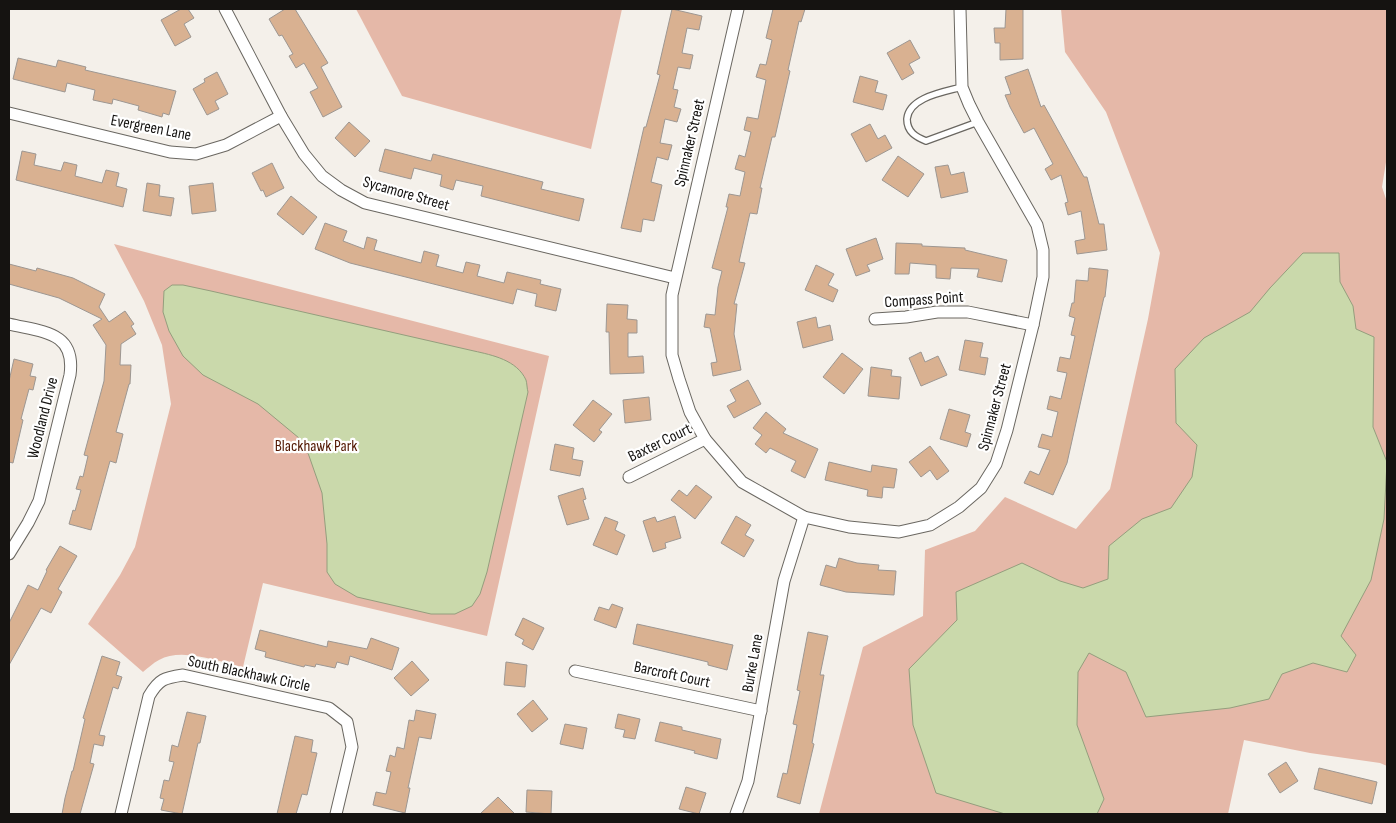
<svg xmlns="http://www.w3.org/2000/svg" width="1396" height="823" font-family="'Sofia Sans Condensed',sans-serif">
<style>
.green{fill:#e5b8a8}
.water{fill:#cad9ab;stroke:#949e7d}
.building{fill:#d9b191;stroke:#9d9792}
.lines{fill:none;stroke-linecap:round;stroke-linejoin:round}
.service-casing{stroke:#6a6761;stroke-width:8}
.minor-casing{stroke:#6a6761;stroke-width:13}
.service{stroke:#fff;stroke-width:5.5}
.minor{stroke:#fff;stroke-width:11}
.labels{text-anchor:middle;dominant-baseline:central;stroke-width:4.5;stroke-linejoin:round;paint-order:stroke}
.street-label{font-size:16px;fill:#151311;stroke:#fff}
.park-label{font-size:16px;fill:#511600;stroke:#fff}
</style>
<rect width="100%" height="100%" fill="#f4f0ea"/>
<!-- green -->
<g class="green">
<polygon points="356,9 622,9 591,149 402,96"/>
<polygon points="1061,9 1387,9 1387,156 1382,187 1387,202 1387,766 1380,763 1310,753 1244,740 1228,814 819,814 863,647 923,616 925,550 975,531 1005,497 1076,529 1110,489 1148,319 1160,253 1106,112 1065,52"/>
<path d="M114 244 549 356 487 636 263 583 243 667C219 662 182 647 159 660 153 663 148 668 143 672L88 624 120 575 135 547 171 404 162 345 144 301Z"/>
</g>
<!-- water -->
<g class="water">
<polygon points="1303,253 1339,253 1340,282 1353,306 1356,329 1374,337 1373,427 1387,462 1384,519 1371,580 1341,636 1356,655 1347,672 1313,663 1282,674 1269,699 1230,708 1146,717 1126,672 1089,653 1078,672 1077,725 1104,799 1097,814 1005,814 936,793 913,725 909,669 957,620 956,592 1022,563 1060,581 1083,588 1108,579 1109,546 1142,519 1171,508 1192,477 1197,445 1176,423 1175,369 1204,338 1250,312 1270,288"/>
<path d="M172 285H183L211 291 474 351C492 355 517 360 526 380 527 383 527 389 528 392L487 572 480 594 472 606 455 614H431L357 597 335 584 327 572V544L322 493 308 453 299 438 258 404 203 375 183 356 169 331 163 312 164 291Z"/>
</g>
<!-- building -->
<g class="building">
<polygon points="181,9 188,9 194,18 184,24 191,37 175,46 161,20"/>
<polygon points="285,9 295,9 328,63 321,67 342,107 323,117 310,92 318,88 304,63 296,68 289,56 293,54 282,35 279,36 269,19"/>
<polygon points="672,9 702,16 699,30 687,28 682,53 693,55 690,69 678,67 673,89 678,90 674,107 681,109 677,122 665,119 660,143 672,145 668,160 657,157 651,182 662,185 654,221 643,219 641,232 621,228 644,127 646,127 660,75 657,74"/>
<polygon points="773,9 805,9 801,22 799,21 788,70 790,71 775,137 772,137 760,188 762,188 757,214 750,213 739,262 745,263 734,304 737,304 734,334 741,370 713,376 711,363 717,362 710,328 704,327 706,314 715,315 718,287 722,271 712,268 728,207 726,207 729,194 740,196 745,172 735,169 739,155 745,157 751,132 744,130 747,117 758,119 766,80 756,77 760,64 766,65 772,40 766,38"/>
<polygon points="1006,9 1023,9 1023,59 1000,60 1000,43 995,43 994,28 1005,28"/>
<polygon points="910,40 920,58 909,64 914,73 902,80 887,53"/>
<polygon points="18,58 56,67 58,60 86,67 85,70 176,91 169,115 163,113 162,117 138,110 139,106 113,99 112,104 93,100 95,90 67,83 65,92 13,79"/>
<polygon points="1028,69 1041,107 1044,105 1084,177 1087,177 1099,224 1104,224 1107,250 1077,254 1075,241 1085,239 1081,211 1068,215 1065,203 1068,202 1061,175 1051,180 1045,169 1053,164 1034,128 1024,133 1010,107 1005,95 1011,94 1005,77"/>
<polygon points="217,72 228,94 215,101 219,109 207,115 193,89 205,82 204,79"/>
<polygon points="860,76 878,81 875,92 887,95 883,110 853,102"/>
<polygon points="349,122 370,141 355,157 335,138"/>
<polygon points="870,124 878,139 885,135 892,148 866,162 851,134"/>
<polygon points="385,149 431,161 433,154 543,182 541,189 584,199 579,221 481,196 483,186 456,180 453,190 440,186 442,175 414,168 411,179 379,171"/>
<polygon points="22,151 36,154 34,165 61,171 64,162 77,165 75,176 102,183 106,170 119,173 116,186 127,189 123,207 16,180"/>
<polygon points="898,156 924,174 908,197 882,180"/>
<polygon points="272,163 284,188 266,197 263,190 261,191 252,173"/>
<polygon points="948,165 951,175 964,172 968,192 941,198 935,167"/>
<polygon points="147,183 160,185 159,196 174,198 171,216 143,211"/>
<polygon points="213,183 216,211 192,214 189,186"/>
<polygon points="291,196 317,217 303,235 277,214"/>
<polygon points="325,223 347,231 343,241 364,249 367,237 377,240 374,250 421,263 424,251 439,255 436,266 463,273 466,262 480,265 477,276 504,283 507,272 541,280 540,284 561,289 556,311 535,306 537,294 517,289 513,304 350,263 315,249"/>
<polygon points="876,238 883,259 867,265 870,271 856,276 846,249"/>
<polygon points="896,243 922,244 922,246 965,248 965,250 1007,260 1002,282 977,277 979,269 951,268 950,279 936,278 936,265 910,263 909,274 895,274"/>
<polygon points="9,264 36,271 37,268 73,278 105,294 99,307 109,322 125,311 134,324 131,326 136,334 121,344 120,365 131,365 130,384 129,384 116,432 123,434 116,463 110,461 91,530 69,524 73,510 75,511 81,490 76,489 80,476 83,477 88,456 84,455 104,381 106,345 93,325 102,319 59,298 9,284"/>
<polygon points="816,265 834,274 828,285 838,290 833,302 805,290"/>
<polygon points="1089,268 1108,270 1105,297 1104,297 1067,463 1053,495 1024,483 1030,471 1039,475 1050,450 1038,447 1042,434 1052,437 1058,412 1047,409 1050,396 1061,399 1067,373 1057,371 1060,357 1070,359 1075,336 1071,335 1075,318 1069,316 1072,303 1074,303 1076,280 1088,281"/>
<polygon points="607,304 628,305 627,319 637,320 637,333 628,333 628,357 643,356 644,373 610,374 609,332 606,332"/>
<polygon points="816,317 818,328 830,325 833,340 803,348 797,322"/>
<polygon points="965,340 983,343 980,357 988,358 985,375 959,370"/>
<polygon points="921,352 925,362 938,356 947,375 921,386 909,358"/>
<polygon points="842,353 863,369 844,394 823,377"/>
<polygon points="14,359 33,364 30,376 36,377 33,390 29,389 21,419 23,420 13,463 9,462 9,381"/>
<polygon points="871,367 892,370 891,376 901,377 899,399 868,396"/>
<polygon points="748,380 761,404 734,418 727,406 736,401 730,390"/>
<polygon points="649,397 651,420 625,423 623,400"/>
<polygon points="593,400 612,414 599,430 602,432 594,442 573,425"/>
<polygon points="949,409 970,415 965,432 971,434 967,447 940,439"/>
<polygon points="766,412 786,429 783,433 818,449 805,478 791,471 796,461 770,448 766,453 755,444 762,435 753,428"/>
<polygon points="555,444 574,448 572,459 583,461 580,476 550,470"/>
<polygon points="930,446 949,471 937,480 930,470 921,477 909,462"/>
<polygon points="829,462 871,472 872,465 897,469 894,488 883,487 882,498 867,496 868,490 825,480"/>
<polygon points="696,485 712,497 695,519 671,500 679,490 687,496"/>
<polygon points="583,488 586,499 583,500 589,519 567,525 558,496"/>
<polygon points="675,516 681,538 665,543 666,548 653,552 643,521 655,517 657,522"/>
<polygon points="736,516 751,525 745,535 754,540 744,557 721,543"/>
<polygon points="605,517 618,522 615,530 625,535 617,555 593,545"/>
<polygon points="60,546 77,556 58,589 62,592 51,613 41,608 9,665 9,623 28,585 38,590 47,571 46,570"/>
<polygon points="839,558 857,563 879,565 878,570 896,571 894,595 846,592 820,585 826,565 836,568"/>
<polygon points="612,604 623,608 616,628 594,620 599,607 609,610"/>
<polygon points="523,618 544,628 533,650 522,644 524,640 515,635"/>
<polygon points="637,624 733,645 727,670 708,665 708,662 633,644"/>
<polygon points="260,630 327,647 328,641 367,649 371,638 399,648 392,670 350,656 348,665 337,662 335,668 316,664 315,667 305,665 304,667 265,657 266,652 255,649"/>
<polygon points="808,632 828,636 820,675 824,675 812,743 814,744 800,804 777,797 783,773 787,774 797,725 793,724 800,691 797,690"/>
<polygon points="102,656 120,662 116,675 122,677 118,689 113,687 99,735 105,736 103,746 94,744 90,763 94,764 80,814 62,814 65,798 72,771 73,771 85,719 83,718"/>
<polygon points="412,661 429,680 411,696 394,678"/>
<polygon points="506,662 527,665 525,687 504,685"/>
<polygon points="533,700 548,719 532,732 517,714"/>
<polygon points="416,710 436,714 431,739 419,737 408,788 410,788 405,813 373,805 376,792 386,794 391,772 386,771 390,755 395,757 397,747 404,749 409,720 414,721"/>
<polygon points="187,712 206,716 200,743 198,743 182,814 161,810 164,799 160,798 164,780 169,781 174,762 169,761 172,745 178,747"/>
<polygon points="618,714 640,719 635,739 623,737 625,730 615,728"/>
<polygon points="660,722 682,727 682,730 721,739 717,759 694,753 695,751 655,741"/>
<polygon points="565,724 587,728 583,749 560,744"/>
<polygon points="295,736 313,740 311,752 317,753 307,795 302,794 296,814 277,814"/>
<polygon points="1286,762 1298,781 1280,793 1268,774"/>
<polygon points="1319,768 1377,782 1372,804 1314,789"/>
<polygon points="686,787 706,793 699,814 679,809"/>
<polygon points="527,790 552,791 551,814 526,812"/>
<polygon points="498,797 515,814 480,814"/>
</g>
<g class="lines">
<defs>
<path id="service" d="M962 87C944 92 909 97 907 119 907 132 916 137 926 141L978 122"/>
<g id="minor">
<polyline points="225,9 281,116 304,154 322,176 341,190 365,203 675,278"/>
<polyline points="738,9 672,295 672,355 679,379 690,412 705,439 742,482 804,517 849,527 899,532 930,525 959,507 981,488 996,464 1007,430 1033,325 1043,277 1043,250 1037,225 978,122 969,104 962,87 960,9"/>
<polyline points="9,113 170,152 196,154 226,145 281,116"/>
<polyline points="875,319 906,317 937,312 968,312 1033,325"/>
<path d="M9 324C42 332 76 331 70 375L39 501 28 523 9 554"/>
<polyline points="629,477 705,439"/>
<polyline points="575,671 761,711"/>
<path d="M121 814 149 696C159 679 164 678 183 675L329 708 347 722 352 747 336 814"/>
<polyline points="736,814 748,781 784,581 804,517"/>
</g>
</defs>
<!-- service casing -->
<use href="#service" class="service-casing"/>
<!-- minor casing -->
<use href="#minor" class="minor-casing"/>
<!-- service -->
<use href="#service" class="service"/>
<!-- minor -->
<use href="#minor" class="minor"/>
</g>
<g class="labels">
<!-- street labels -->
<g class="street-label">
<text transform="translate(151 128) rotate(11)">Evergreen Lane</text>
<text transform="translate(690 143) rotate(-77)">Spinnaker Street</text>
<text transform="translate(406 194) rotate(16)">Sycamore Street</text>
<text transform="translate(924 300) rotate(-4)">Compass Point</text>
<text transform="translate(995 407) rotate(-75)">Spinnaker Street</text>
<text transform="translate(43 418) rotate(-76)">Woodland Drive</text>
<text transform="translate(660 443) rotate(-26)">Baxter Court</text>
<text transform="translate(753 663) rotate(-80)">Burke Lane</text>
<text transform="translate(249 674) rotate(12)">South Blackhawk Circle</text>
<text transform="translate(672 675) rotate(12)">Barcroft Court</text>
</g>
<!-- park labels -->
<g class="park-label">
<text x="316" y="446">Blackhawk Park</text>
</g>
</g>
<!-- border -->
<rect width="1396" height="823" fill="none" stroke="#151311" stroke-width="20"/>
</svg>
